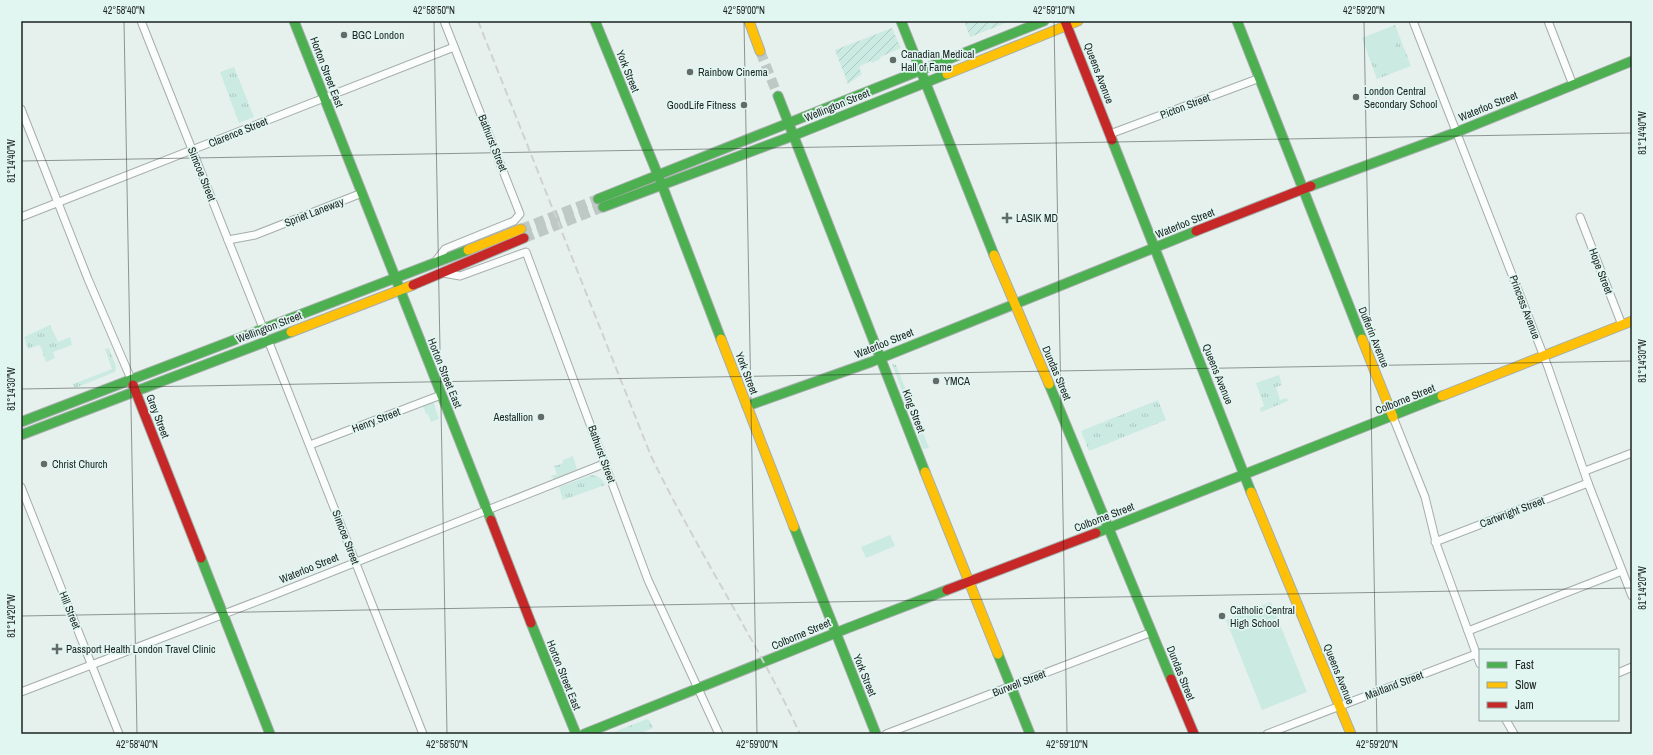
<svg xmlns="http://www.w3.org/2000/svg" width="1653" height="755" font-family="'Archivo Narrow',sans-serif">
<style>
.grass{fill:url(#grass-tufts)}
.garden{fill:url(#garden-furrows)}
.pitch{fill:#caeae2}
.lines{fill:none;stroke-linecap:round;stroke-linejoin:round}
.secondary-tunnel{stroke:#bec8c5;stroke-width:10;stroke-dasharray:10 5;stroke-linecap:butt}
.street-casing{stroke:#a5adab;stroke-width:9}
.fast-casing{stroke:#a5adab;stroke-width:11}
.slow-casing{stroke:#a5adab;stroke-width:11}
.jam-casing{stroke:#a5adab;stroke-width:11}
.street{stroke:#fbfdfc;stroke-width:7}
.fast{stroke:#4caf50;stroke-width:9}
.slow{stroke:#ffc107;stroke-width:9}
.jam{stroke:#c62828;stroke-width:9}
.rail{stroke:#cfd2d1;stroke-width:2;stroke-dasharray:8 4;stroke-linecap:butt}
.ticks{fill:none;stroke:#1c2321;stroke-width:1;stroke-opacity:0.45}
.poi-dot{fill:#636b69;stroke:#e1f6f1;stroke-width:1.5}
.labels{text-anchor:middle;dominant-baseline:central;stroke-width:3.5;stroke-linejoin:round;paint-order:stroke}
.poi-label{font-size:11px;fill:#1c2321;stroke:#e1f6f1;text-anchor:start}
.street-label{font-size:11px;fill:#1c2321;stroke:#e1f6f1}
.neatline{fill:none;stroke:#1c2321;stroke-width:1.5}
.ticks-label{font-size:10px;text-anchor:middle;fill:#1c2321}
</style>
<defs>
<pattern id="grass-tufts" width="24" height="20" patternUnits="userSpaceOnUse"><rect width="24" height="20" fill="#caeae2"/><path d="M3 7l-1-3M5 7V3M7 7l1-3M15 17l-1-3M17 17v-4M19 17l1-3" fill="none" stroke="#adc8c2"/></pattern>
<pattern id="garden-furrows" width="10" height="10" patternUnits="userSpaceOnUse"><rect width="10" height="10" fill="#caeae2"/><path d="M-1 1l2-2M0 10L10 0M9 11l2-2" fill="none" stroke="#adc8c2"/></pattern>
</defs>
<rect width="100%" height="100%" fill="#e6f1ee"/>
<!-- grass -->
<g class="grass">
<polygon points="1395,25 1411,66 1377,79 1362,38"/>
<polygon points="234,67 254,117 239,123 220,72"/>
<polygon points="50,325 58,342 70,337 72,345 53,352 55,358 46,362 40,345 28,349 24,337"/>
<polygon points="109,348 116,367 115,372 75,388 73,384 112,369 105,349"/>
<polygon points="892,364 896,365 929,448 923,449"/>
<polygon points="1279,375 1282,385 1276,387 1280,400 1287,398 1288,401 1261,412 1260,408 1264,406 1256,383"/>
<polygon points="1158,400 1166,420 1089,451 1081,431"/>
<polygon points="433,402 439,419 431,422 428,414 426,414 423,406"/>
<polygon points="573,456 577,470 554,479 551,476 557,474 554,466 562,464 563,460"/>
<path d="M592 475C598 476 602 478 605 485L563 500 559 487Z"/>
<polygon points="647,719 650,721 653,728 639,734 614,734 614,732"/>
</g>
<!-- garden -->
<g class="garden">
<polygon points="964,21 1011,21 970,37"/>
<polygon points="892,28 901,48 880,57 880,59 872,63 870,61 859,67 862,74 848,84 835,50"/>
</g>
<!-- pitch -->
<g class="pitch">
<polygon points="1389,30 1393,40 1371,49 1367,39"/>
<polygon points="1394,43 1398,53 1376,62 1372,51"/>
<polygon points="1399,56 1403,66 1381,75 1377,64"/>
<polygon points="890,535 895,546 866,558 861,547"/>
<polygon points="1271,602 1307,692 1262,710 1226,620"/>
</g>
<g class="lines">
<!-- secondary-tunnel -->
<g class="secondary-tunnel">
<polyline points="760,51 778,96"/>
<polyline points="521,229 598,199"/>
<polyline points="524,238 603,207"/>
</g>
<defs>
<g id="street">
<polyline points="141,21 263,328"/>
<polyline points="1413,21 1548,367 1588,483 1632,596"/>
<polyline points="1548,21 1573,85"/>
<polyline points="21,109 88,279 131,379"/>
<polyline points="1110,134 1260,78"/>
<polyline points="21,217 454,47"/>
<polyline points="1580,217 1622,325"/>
<polyline points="228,240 255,235 362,193"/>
<polyline points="435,262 445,249 514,221 520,214 444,21"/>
<polyline points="443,273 460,276 526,252 648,580 719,734"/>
<polyline points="268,340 423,734"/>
<polyline points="1393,417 1425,497 1437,546 1480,664"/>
<polyline points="310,445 441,395"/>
<polyline points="1585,471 1632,453"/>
<polyline points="21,487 119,734"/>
<polyline points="1435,542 1588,483"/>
<polyline points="1468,631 1622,571"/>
<polyline points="1618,673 1632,667"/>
<polyline points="21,692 276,594 606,463"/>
<polyline points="1506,720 1514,734"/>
<polyline points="886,734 1152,632"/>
<polyline points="1267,734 1476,654"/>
</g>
<g id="fast">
<polyline points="294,21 491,520"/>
<polyline points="595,21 662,185 721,339"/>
<polyline points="901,21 994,255"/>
<polyline points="1237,21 1362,339"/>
<polyline points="778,96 925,472"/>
<polyline points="1112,140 1251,492"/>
<polyline points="1311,186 1457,132 1632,61"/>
<polyline points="598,199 1044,21"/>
<polyline points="603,207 795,135 947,74"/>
<polyline points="1049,384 1171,679"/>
<polyline points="747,406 871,362 1196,231"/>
<polyline points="21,422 468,250"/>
<polyline points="21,435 291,332"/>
<polyline points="794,527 876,734"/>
<polyline points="1096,533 1442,396"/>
<polyline points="201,558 270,734"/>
<polyline points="531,623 576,734"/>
<polyline points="998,654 1030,734"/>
<polyline points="584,734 848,628 947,590"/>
</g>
<g id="slow">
<polyline points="749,21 760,51"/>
<polyline points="947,74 1078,21"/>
<polyline points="468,250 521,229"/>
<polyline points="994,255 1049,384"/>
<polyline points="291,332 413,285"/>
<polyline points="721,339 794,527"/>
<polyline points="1362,339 1393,417"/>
<polyline points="1442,396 1632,321"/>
<polyline points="925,472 998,654"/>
<polyline points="1251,492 1351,734"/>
</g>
<g id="jam">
<polyline points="1065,21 1112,140"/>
<polyline points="1196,231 1311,186"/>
<polyline points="413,285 524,238"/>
<polyline points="133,385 201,558"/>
<polyline points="491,520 531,623"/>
<polyline points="947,590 1096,533"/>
<polyline points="1171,679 1194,734"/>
</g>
</defs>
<!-- street casing -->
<use href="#street" class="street-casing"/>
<!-- fast casing -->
<use href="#fast" class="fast-casing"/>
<!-- slow casing -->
<use href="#slow" class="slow-casing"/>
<!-- jam casing -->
<use href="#jam" class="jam-casing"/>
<!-- street -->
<use href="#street" class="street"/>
<!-- fast -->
<use href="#fast" class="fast"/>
<!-- slow -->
<use href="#slow" class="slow"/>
<!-- jam -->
<use href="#jam" class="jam"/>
<!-- rail -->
<path class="rail" d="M478 21 651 456C697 551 756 639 800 734"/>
</g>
<!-- ticks -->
<path class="ticks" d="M124 21 137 734M434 21 447 734M744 21 757 734M1054 21 1067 734M1364 21 1377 734M21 161 1632 133M21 389 1632 361M21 616 1632 588"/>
<!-- markers -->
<g class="poi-dot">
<circle cx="344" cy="35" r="4"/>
<circle cx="893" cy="60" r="4"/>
<circle cx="690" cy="72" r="4"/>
<circle cx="1356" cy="97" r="4"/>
<circle cx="744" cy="105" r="4"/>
<path d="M1005 212h4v4h4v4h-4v4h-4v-4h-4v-4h4z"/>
<circle cx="936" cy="381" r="4"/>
<circle cx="541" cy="417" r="4"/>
<circle cx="44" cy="464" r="4"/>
<circle cx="1222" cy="616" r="4"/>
<path d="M55 643h4v4h4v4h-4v4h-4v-4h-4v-4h4z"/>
</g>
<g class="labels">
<!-- poi labels -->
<g class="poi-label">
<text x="352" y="35">BGC London</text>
<text x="901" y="54">Canadian Medical<tspan x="901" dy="13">Hall of Fame</tspan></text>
<text x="698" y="72">Rainbow Cinema</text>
<text x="1364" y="91">London Central<tspan x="1364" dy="13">Secondary School</tspan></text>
<text x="736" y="105" text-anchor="end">GoodLife Fitness</text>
<text x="1016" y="218">LASIK MD</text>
<text x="944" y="381">YMCA</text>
<text x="533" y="417" text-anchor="end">Aestallion</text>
<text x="52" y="464">Christ Church</text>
<text x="1230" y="610">Catholic Central<tspan x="1230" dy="13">High School</tspan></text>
<text x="66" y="649">Passport Health London Travel Clinic</text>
</g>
<!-- street labels -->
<g class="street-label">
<text transform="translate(628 71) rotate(68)">York Street</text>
<text transform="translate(327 72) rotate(69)">Horton Street East</text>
<text transform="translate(1099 73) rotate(69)">Queens Avenue</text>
<text transform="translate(837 105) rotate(-22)">Wellington Street</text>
<text transform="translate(1185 106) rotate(-21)">Picton Street</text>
<text transform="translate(1488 106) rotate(-22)">Waterloo Street</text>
<text transform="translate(238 132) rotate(-22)">Clarence Street</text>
<text transform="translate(493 143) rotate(68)">Bathurst Street</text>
<text transform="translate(202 174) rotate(68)">Simcoe Street</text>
<text transform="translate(314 212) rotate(-21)">Spriet Laneway</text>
<text transform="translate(1185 223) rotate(-22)">Waterloo Street</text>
<text transform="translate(1601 271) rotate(69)">Hope Street</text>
<text transform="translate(1525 307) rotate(69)">Princess Avenue</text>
<text transform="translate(269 327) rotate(-21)">Wellington Street</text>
<text transform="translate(1374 337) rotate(68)">Dufferin Avenue</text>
<text transform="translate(884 343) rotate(-22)">Waterloo Street</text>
<text transform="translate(445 373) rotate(68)">Horton Street East</text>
<text transform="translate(747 373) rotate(69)">York Street</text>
<text transform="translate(1057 373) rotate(67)">Dundas Street</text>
<text transform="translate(1218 374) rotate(68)">Queens Avenue</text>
<text transform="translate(1405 399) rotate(-22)">Colborne Street</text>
<text transform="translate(914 411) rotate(69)">King Street</text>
<text transform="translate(158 416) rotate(69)">Grey Street</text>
<text transform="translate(376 420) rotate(-21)">Henry Street</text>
<text transform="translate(602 454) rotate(70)">Bathurst Street</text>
<text transform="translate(1512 512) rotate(-21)">Cartwright Street</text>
<text transform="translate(1104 517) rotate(-21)">Colborne Street</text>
<text transform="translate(346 537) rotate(69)">Simcoe Street</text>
<text transform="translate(309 568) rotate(-22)">Waterloo Street</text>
<text transform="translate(70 610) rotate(68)">Hill Street</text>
<text transform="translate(801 634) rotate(-23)">Colborne Street</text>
<text transform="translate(1181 673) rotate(68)">Dundas Street</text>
<text transform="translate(1339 674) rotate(68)">Queens Avenue</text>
<text transform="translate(564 675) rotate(68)">Horton Street East</text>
<text transform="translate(865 675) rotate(68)">York Street</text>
<text transform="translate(1019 683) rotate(-21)">Burwell Street</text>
<text transform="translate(1394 685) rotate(-21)">Maitland Street</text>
</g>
</g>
<!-- border -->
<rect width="1653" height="755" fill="none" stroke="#e1f6f1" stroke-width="44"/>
<!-- legend -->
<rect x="1479" y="649" width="140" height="72" fill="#e1f6f1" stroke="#92a29e"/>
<rect x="1487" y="662" width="20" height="6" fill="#4caf50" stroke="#92a29e"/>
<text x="1515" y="669" font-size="12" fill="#1c2321">Fast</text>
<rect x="1487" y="682" width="20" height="6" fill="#ffc107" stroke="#92a29e"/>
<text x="1515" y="689" font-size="12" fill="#1c2321">Slow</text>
<rect x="1487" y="702" width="20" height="6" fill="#c62828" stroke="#92a29e"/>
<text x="1515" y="709" font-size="12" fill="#1c2321">Jam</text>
<rect x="22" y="22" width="1609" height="711" class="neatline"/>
<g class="ticks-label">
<text x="124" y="14">42°58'40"N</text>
<text x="434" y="14">42°58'50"N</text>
<text x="744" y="14">42°59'00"N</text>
<text x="1054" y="14">42°59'10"N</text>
<text x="1364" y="14">42°59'20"N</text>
<text transform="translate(1642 133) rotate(-90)" y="4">81°14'40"W</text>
<text transform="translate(11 161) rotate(-90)" y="4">81°14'40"W</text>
<text transform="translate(1642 361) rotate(-90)" y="4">81°14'30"W</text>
<text transform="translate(11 389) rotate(-90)" y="4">81°14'30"W</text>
<text transform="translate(1642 588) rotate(-90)" y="4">81°14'20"W</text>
<text transform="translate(11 616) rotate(-90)" y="4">81°14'20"W</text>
<text x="137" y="748">42°58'40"N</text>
<text x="447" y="748">42°58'50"N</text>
<text x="757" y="748">42°59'00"N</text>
<text x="1067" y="748">42°59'10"N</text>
<text x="1377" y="748">42°59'20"N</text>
</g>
</svg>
